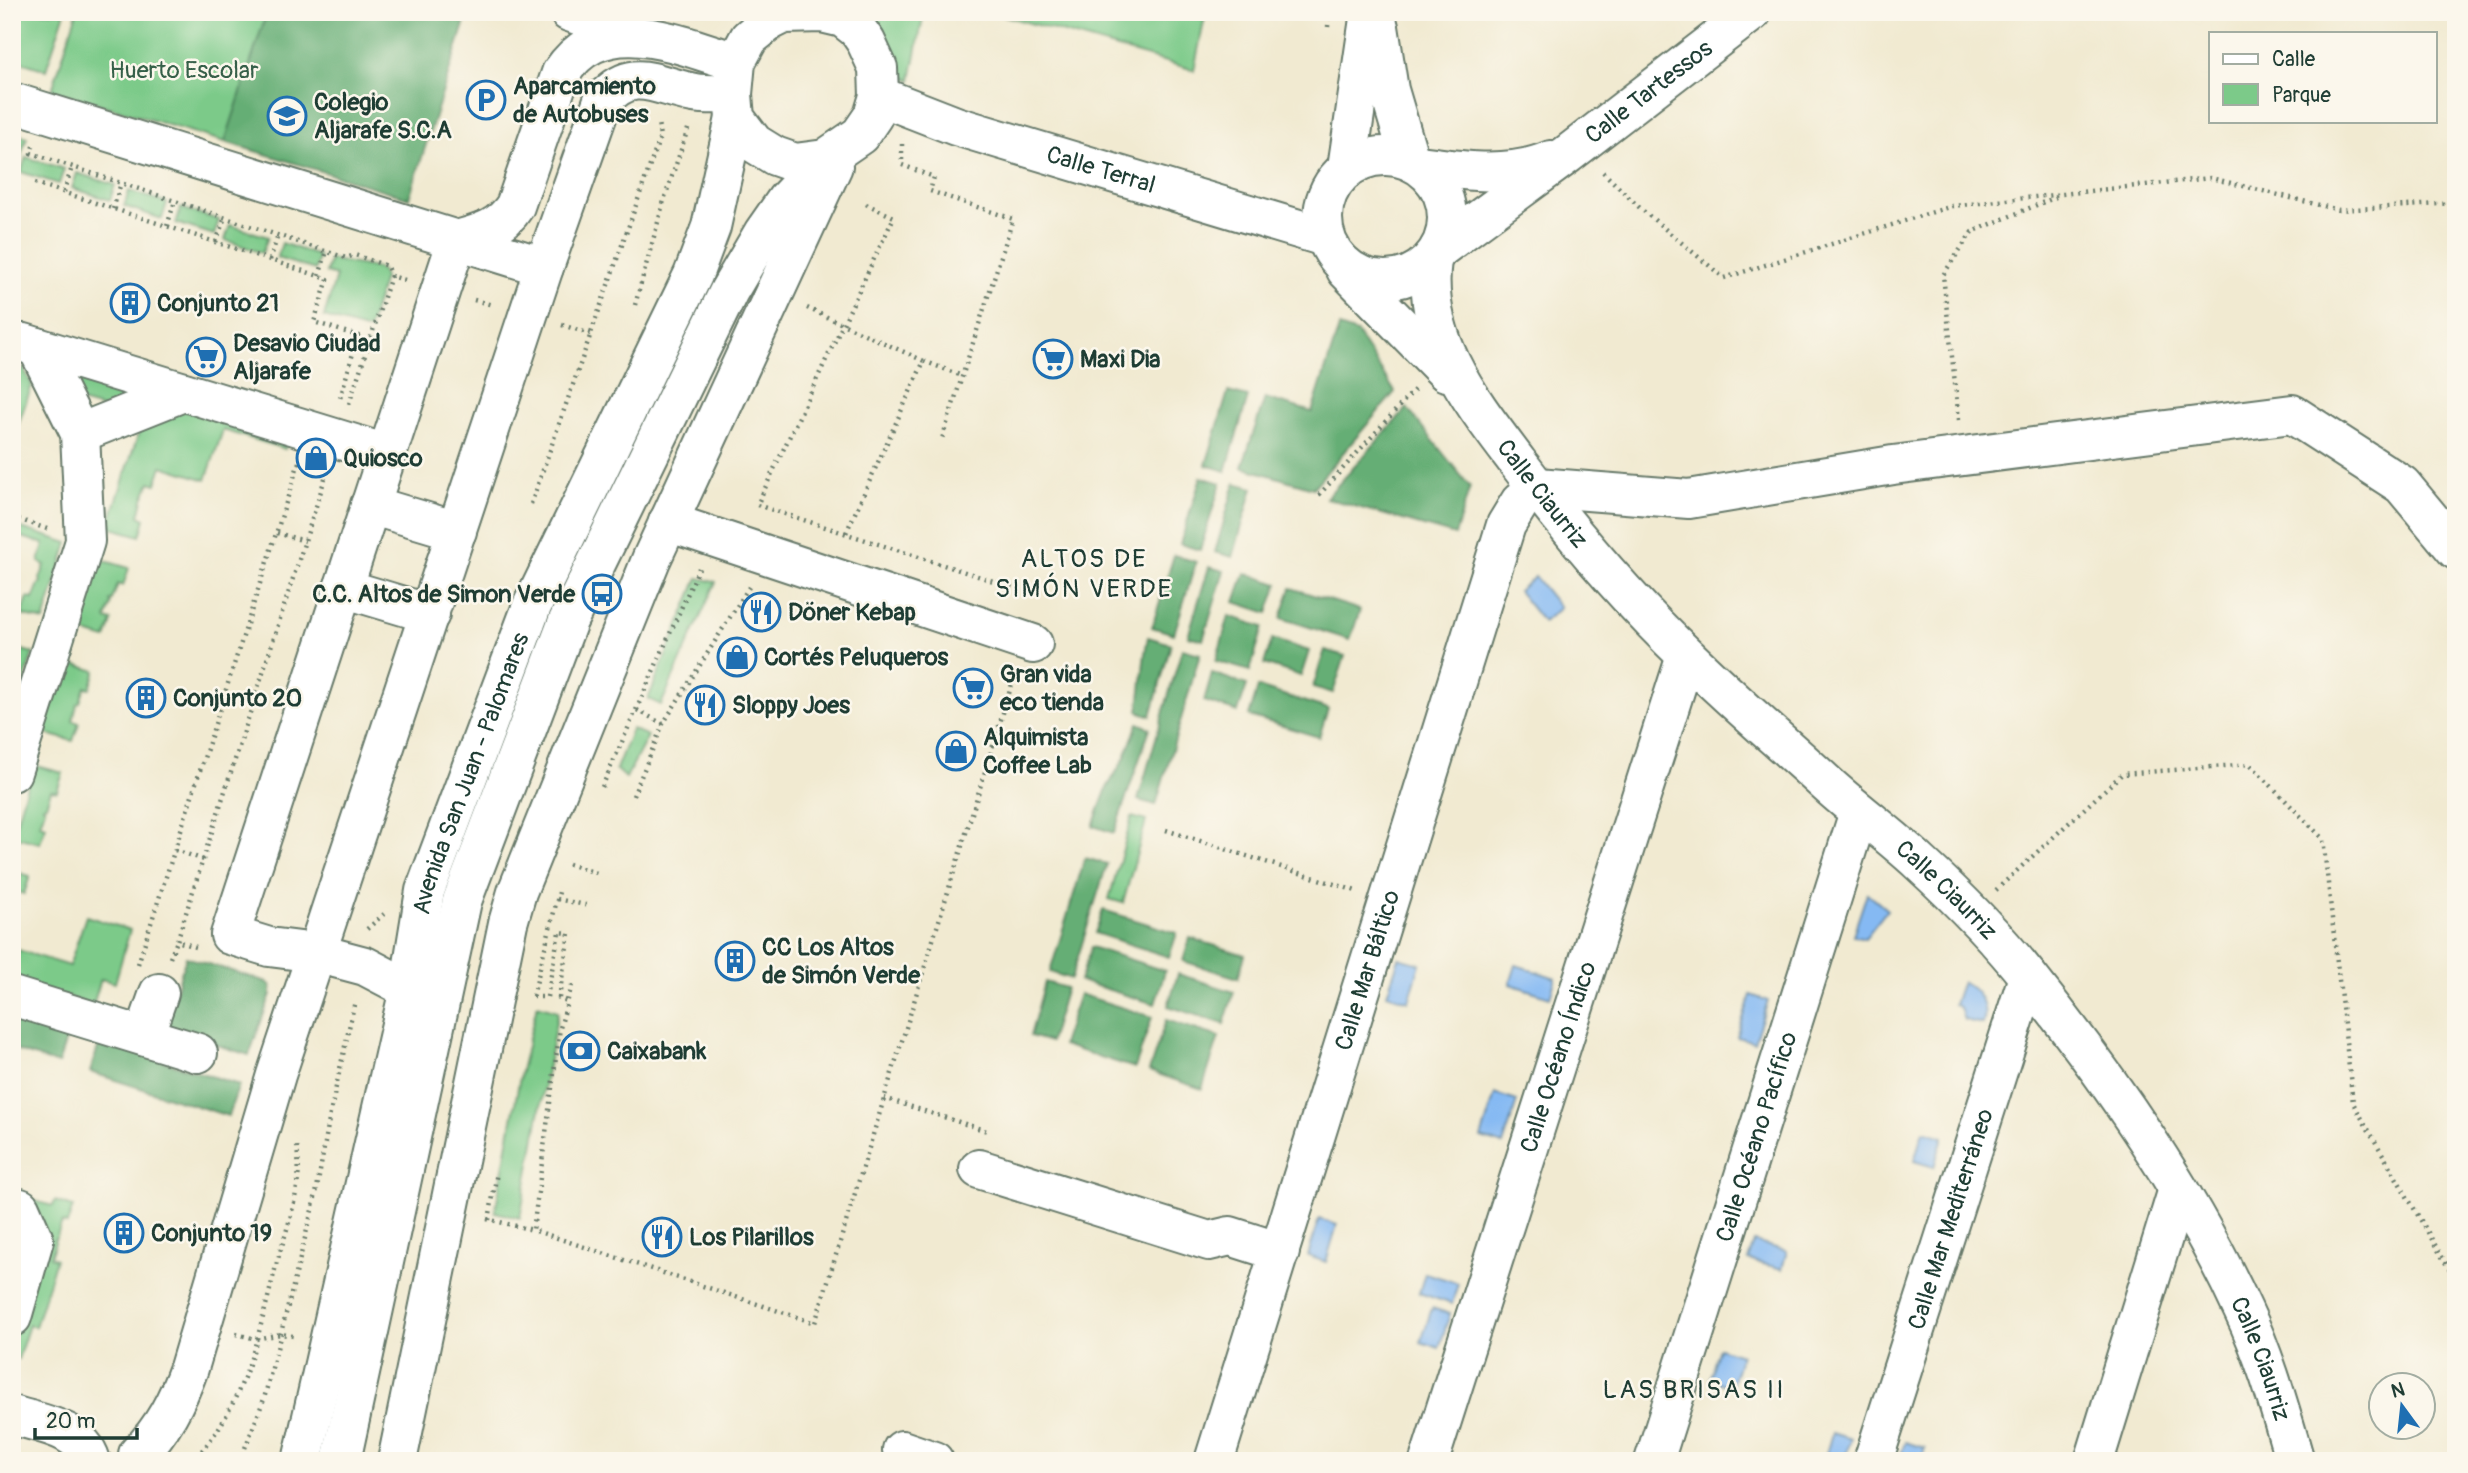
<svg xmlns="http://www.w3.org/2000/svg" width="2468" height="1473" font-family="Pangolin,sans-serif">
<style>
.green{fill:#7cca89;stroke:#4e845e;stroke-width:2}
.forest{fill:#65ae75;stroke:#427654;stroke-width:2}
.water{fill:#85b9f3;stroke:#527b94;stroke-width:2}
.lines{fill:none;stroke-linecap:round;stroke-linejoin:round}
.minor-casing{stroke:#687a6b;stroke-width:42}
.path{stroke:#687a6b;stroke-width:4.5;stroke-dasharray:2 5;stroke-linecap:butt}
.minor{stroke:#fff;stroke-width:38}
.labels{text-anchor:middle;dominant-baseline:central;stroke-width:5;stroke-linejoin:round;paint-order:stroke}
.park-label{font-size:24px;fill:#366049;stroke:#fbf7ec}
.poi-label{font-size:24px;font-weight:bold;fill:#1f3d34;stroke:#fbf7ec;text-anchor:start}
.street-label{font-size:24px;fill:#1f3d34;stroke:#fbf7ec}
.neighbourhood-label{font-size:26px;letter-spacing:2px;fill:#1f3d34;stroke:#fbf7ec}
</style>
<rect width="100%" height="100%" fill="#fbf7ec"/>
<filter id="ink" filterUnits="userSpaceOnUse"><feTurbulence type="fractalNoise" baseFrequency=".0143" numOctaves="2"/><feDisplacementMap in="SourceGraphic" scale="14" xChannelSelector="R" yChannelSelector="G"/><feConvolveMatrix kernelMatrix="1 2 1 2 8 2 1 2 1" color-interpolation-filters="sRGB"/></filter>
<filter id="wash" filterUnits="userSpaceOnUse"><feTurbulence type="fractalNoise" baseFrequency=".00686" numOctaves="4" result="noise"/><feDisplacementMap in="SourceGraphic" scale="28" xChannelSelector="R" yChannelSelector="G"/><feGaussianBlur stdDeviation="1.57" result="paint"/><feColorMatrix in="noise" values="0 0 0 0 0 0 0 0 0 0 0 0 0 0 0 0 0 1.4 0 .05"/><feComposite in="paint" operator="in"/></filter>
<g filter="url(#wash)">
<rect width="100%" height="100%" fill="#f1ead1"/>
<!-- green -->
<g class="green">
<polygon points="12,12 65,12 46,70 12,59"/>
<polygon points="77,12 267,12 225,142 52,90"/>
<polygon points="873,12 924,12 911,80 892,71"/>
<polygon points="991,12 1206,12 1194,70"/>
<polygon points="12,133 27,137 12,182"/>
<polygon points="26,157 64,169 59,184 21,172"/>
<polygon points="77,173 115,185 110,200 72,188"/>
<polygon points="129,191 167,203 162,219 124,206"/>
<polygon points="181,208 219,220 214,235 176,223"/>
<polygon points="230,225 268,237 262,253 225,240"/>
<polygon points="282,243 319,256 315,270 277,258"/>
<path d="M330 259C347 264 363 264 381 270L384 278 368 330 324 317 336 276 326 273Z"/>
<polygon points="12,364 24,369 32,385 18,425 12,423"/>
<polygon points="60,365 148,393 108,410 80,402"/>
<polygon points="183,404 288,438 285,449 223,430 206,480 162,466 156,484 150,482 143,499 139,516 145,519 140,536 108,527 141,426"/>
<polygon points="12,525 68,543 44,621 22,615 28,597 33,599 39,584 41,582 40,579 45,565 39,562 44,544 12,534"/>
<polygon points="98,559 129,568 123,586 118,584 112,600 110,601 111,604 106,619 112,621 106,639 75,630"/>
<polygon points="698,578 716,582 661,705 648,699"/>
<polygon points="12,647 33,653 12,720"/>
<polygon points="66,662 96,671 90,688 85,687 80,702 77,704 73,721 79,723 73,741 43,733"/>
<polygon points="632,729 648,736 626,778 616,769"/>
<polygon points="33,765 63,773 57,791 51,790 46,805 43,806 45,809 40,824 46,826 40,843 12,836"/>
<polygon points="1132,817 1146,821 1123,903 1109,899"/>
<polygon points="12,871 30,876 24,894 18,892 12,907"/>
<polygon points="86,916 130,930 115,983 101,979 93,1005 12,980 12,948 69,966"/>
<polygon points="537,1005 558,1011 520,1218 495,1212 521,1071"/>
<polygon points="12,1187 38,1202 53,1206 55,1201 73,1207 67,1224 62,1223 56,1238 54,1239 55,1242 50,1257 56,1259 35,1327 29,1325 18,1359 12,1358"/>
</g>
<!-- forest -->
<g class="forest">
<polygon points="267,12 468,12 409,198 225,142"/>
<polygon points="1339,327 1357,333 1395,392 1313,488 1242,467 1265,398 1312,412"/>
<polygon points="1228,392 1248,397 1226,471 1206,465"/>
<polygon points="1407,408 1470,487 1455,535 1326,498"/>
<polygon points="1201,477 1221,483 1200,550 1180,544"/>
<polygon points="1235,483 1253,488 1233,557 1215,552"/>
<polygon points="1174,555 1196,562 1174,634 1152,627"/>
<polygon points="1209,567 1224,571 1203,640 1188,636"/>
<polygon points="1245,573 1278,584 1268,613 1235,602"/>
<polygon points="1291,588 1360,610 1350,640 1281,618"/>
<polygon points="1229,616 1263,627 1250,671 1216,661"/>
<path d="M1148 637 1171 644 1151 716 1138 711C1143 686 1142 662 1148 637Z"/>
<polygon points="1272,639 1309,651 1301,676 1264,664"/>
<polygon points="1182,649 1200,654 1156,805 1138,800"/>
<polygon points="1325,650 1345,656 1333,693 1313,687"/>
<polygon points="1212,673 1247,685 1238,712 1204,701"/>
<polygon points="1258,687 1328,709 1319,737 1249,716"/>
<polygon points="1138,723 1150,728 1114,833 1093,826 1107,788 1125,757"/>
<polygon points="1085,858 1107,864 1071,979 1050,972"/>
<polygon points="1103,910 1177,933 1169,957 1095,933"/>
<polygon points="1190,938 1245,955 1238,978 1183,961"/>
<polygon points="1091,947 1165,971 1155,1004 1080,981"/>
<polygon points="186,957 267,982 271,986 271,994 249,1055 164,1029"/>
<polygon points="1178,974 1234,992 1224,1024 1168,1006"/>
<polygon points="1045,982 1066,988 1050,1042 1030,1036"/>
<polygon points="1079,994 1152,1017 1135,1068 1062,1045"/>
<polygon points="12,1014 69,1031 58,1064 12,1049"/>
<polygon points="1166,1020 1219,1037 1202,1089 1149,1071"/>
<polygon points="100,1041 239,1085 228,1116 90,1072"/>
</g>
<!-- water -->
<g class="water">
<polygon points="1535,577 1560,608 1543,622 1518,591"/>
<polygon points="1867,893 1887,910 1865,938 1853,935"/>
<polygon points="1399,958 1420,964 1409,1001 1387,994"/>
<polygon points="1516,965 1556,978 1550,997 1510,984"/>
<path d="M1962 981C1978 990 1989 1006 1983 1024L1964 1020 1960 1008 1954 1004Z"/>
<polygon points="1751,995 1768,1001 1754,1042 1737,1037"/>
<polygon points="1495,1094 1517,1101 1503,1145 1481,1138"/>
<polygon points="1923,1131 1943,1137 1934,1167 1914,1161"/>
<polygon points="1319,1219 1337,1225 1326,1262 1308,1256"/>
<polygon points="1754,1242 1787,1251 1782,1269 1748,1260"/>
<polygon points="1425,1273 1458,1283 1452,1304 1419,1293"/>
<polygon points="1432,1308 1450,1314 1439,1348 1421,1342"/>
<polygon points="1719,1348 1741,1355 1731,1387 1709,1380"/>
<polygon points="1832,1433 1851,1439 1844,1461 1824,1461"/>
<polygon points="1905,1442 1925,1448 1921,1461 1899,1461"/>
</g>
</g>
<g filter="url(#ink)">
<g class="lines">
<defs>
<g id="minor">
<polyline points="569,12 633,34"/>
<polyline points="1379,27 1389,90 1410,161"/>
<path id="s1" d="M879 96 956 126 1325 237"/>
<polyline points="12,102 544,267"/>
<circle cx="1385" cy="218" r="62"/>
<path d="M1419 165C1463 171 1509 178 1551 160"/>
<polyline points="1347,168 1370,12"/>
<path d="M457 240C481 233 501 228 515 206L561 73C603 9 677 44 736 62"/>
<path id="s2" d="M1439 249 1568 154 1752 12"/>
<path id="s3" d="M1432 260C1421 340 1473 403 1518 463 1569 530 1627 599 1688 657 1733 701 1781 742 1828 785 1858 812 1891 836 1920 863 1956 896 2000 941 2030 979 2111 1081 2189 1192 2243 1310 2266 1358 2280 1410 2295 1461"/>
<polyline points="1346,270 1446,372"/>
<polyline points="24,343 387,454"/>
<polyline points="80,433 183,392"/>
<polyline points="1537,487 1689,499 1893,465 2292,414 2402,485 2456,550"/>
<polyline points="370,505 457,531"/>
<polyline points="668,522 1033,644"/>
<polyline points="343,588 430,614"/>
<polyline points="12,772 85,541 80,433 37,347"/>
<polyline points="409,989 365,966 316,953 269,947 230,935 457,240"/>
<polyline points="12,996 198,1053"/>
<polyline points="144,1036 159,993"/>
<polyline points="979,1169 1209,1241 1230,1236 1280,1252"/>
<polyline points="12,1206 20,1208 34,1240 12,1317"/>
<path d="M12 1415C41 1424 81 1428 91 1461"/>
<polyline points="902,1450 934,1461"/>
<path d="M138 1454C163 1429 177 1401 189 1368L276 1075 544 267 603 100C633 65 656 86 694 93 706 95 720 94 733 94"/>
<path id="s4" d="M302 1461 409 989 425 891 532 606 693 275 711 227 735 118"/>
<polyline points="341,1461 462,901 568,621 729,291 763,233 786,200 825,159 860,135 873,116 879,96 878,68 866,42 857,29 843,18 822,13 784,14 770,21 749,38 736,62 733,94 735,118 754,143 775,156 795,163 825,159"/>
<polyline points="397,1461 508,923 517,892 651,560 833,166"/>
<path id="s5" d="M1214 1461 1506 525 1520 502 1537 487"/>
<path id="s6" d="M1429 1461 1686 656"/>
<path id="s7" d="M1654 1461 1859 812"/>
<path id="s8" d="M1873 1461 2028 977"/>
<polyline points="2094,1461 2178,1189"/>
</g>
</defs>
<!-- minor casing -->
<use href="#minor" class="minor-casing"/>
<!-- path -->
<g class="path">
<polyline points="1328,27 1329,12"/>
<polyline points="902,144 902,165 934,177 930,191 1013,219 941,442"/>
<polyline points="33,146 31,153 346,258 355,255 387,266 391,276 405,280"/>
<polyline points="1603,172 1641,209 1724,278 1952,206 2211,178 2339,210 2456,203"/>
<polyline points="35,183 328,279 314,322 358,336 339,402"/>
<polyline points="64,192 72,167"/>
<polyline points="866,204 894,217 757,505 1015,588"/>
<polyline points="113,209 121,183"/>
<polyline points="167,226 175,201"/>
<polyline points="216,242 225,217"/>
<polyline points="270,260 278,235"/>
<polyline points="319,276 327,251"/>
<polyline points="474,300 493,305"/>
<polyline points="635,305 665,197 689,126"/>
<polyline points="807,308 924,361 846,533"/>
<polyline points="562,325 591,334"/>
<polyline points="924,361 962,376"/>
<polyline points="349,404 391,276"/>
<polyline points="1959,420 1943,275 1972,232 2056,197"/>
<polyline points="1319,495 1415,389"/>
<polyline points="531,504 660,137 658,122"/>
<polyline points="12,517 50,530"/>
<polyline points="277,533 305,541"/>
<polyline points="637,710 663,724"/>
<polyline points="602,787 699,568"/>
<polyline points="633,796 663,724 749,587"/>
<polyline points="1166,830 1356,891"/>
<polyline points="175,850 204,860"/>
<polyline points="568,864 600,874"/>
<polyline points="1996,890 2122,774 2250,764 2323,839 2353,1103 2456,1281"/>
<polyline points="557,899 590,906"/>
<polyline points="367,929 384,914"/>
<polyline points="196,947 177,941 327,472"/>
<polyline points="170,958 177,941"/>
<polyline points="138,964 299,462"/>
<polyline points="572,985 560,1028 533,1230 815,1323 1015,674"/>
<polyline points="533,996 559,892"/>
<polyline points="533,997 547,997 559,932 569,933 559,998 567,1001"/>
<polyline points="884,1098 987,1131"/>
<polyline points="487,1219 533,1230"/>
<polyline points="489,1220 497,1172"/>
<polyline points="236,1334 256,1339 281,1334 293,1336"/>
<path d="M192 1461C245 1409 259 1331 277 1262 285 1235 295 1207 298 1179 300 1166 297 1154 297 1142"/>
<polyline points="240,1461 264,1399 289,1302 316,1194 330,1114 355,1001"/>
</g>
<!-- minor -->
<use href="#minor" class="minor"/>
</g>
</g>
<!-- icons -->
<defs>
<symbol id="parking-ring" viewBox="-11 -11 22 22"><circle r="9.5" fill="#fbf7ec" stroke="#1f6fb2" stroke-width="1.5"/><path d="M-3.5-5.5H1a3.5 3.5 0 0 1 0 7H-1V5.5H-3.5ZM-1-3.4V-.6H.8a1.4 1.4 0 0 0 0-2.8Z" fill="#1f6fb2"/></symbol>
<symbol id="school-ring" viewBox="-11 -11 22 22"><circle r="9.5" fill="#fbf7ec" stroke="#1f6fb2" stroke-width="1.5"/><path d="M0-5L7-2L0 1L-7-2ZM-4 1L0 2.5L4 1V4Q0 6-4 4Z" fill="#1f6fb2"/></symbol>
<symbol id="building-ring" viewBox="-11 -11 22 22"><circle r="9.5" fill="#fbf7ec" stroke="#1f6fb2" stroke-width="1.5"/><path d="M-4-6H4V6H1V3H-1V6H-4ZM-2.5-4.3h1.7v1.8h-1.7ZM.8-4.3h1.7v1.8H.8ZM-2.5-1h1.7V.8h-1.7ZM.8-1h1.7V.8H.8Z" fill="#1f6fb2"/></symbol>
<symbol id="supermarket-ring" viewBox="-11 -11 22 22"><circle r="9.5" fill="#fbf7ec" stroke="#1f6fb2" stroke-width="1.5"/><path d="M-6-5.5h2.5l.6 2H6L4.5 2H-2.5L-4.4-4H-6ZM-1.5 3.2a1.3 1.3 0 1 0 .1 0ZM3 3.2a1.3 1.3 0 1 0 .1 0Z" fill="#1f6fb2"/></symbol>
<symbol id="shop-ring" viewBox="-11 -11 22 22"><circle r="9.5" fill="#fbf7ec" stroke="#1f6fb2" stroke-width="1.5"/><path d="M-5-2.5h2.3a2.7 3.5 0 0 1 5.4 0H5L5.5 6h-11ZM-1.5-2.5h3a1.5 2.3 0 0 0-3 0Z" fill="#1f6fb2"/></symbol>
<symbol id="bus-ring" viewBox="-11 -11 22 22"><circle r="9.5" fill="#fbf7ec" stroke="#1f6fb2" stroke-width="1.5"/><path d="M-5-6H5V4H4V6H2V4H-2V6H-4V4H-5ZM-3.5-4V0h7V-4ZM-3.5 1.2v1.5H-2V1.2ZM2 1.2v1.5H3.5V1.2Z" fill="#1f6fb2"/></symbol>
<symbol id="restaurant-ring" viewBox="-11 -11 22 22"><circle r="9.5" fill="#fbf7ec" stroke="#1f6fb2" stroke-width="1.5"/><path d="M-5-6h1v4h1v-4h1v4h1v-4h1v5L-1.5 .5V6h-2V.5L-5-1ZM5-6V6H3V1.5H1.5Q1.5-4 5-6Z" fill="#1f6fb2"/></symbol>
<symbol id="bank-ring" viewBox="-11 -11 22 22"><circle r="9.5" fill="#fbf7ec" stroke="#1f6fb2" stroke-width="1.5"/><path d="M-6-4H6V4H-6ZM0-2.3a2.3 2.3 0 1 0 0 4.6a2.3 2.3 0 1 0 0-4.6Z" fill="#1f6fb2"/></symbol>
</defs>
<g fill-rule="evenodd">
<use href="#parking-ring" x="464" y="78" width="44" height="44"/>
<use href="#school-ring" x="265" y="94" width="44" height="44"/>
<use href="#building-ring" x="108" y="281" width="44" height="44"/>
<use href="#supermarket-ring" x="184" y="335" width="44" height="44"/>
<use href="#supermarket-ring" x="1031" y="337" width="44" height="44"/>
<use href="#shop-ring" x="294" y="436" width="44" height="44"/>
<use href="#bus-ring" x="580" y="572" width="44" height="44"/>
<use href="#restaurant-ring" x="739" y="590" width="44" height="44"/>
<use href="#shop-ring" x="715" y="635" width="44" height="44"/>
<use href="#supermarket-ring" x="951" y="666" width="44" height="44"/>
<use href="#building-ring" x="124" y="676" width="44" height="44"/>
<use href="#restaurant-ring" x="683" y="683" width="44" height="44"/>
<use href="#shop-ring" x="934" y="729" width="44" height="44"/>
<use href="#building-ring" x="713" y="939" width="44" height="44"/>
<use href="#bank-ring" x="558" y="1029" width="44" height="44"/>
<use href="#building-ring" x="102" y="1211" width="44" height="44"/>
<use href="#restaurant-ring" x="640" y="1215" width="44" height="44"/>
</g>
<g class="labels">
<!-- park labels -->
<g class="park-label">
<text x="184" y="70">Huerto Escolar</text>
</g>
<!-- poi labels -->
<g class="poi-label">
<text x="513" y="86">Aparcamiento<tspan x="513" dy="28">de Autobuses</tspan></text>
<text x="314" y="102">Colegio<tspan x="314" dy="28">Aljarafe S.C.A</tspan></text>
<text x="157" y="303">Conjunto 21</text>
<text x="233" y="343">Desavio Ciudad<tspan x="233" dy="28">Aljarafe</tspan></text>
<text x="1080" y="359">Maxi Dia</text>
<text x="343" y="458">Quiosco</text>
<text x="575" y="594" text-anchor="end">C.C. Altos de Simon Verde</text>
<text x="788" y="612">Döner Kebap</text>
<text x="764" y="657">Cortés Peluqueros</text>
<text x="1000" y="674">Gran vida<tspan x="1000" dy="28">eco tienda</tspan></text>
<text x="173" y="698">Conjunto 20</text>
<text x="732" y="705">Sloppy Joes</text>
<text x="983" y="737">Alquimista<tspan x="983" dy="28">Coffee Lab</tspan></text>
<text x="762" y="947">CC Los Altos<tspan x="762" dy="28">de Simón Verde</tspan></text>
<text x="607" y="1051">Caixabank</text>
<text x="151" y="1233">Conjunto 19</text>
<text x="689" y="1237">Los Pilarillos</text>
</g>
<!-- street labels -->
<g class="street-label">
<text stroke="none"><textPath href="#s2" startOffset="262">Calle Tartessos</textPath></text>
<text stroke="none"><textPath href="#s1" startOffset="234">Calle Terral</textPath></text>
<text stroke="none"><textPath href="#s3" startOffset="266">Calle Ciaurriz</textPath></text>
<text stroke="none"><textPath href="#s4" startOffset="709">Avenida San Juan - Palomares</textPath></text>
<text stroke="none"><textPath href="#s3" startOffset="833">Calle Ciaurriz</textPath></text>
<text stroke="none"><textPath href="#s5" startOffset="514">Calle Mar Báltico</textPath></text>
<text stroke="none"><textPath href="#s6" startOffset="424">Calle Océano Índico</textPath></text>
<text stroke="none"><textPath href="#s7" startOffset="340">Calle Océano Pacífico</textPath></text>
<text stroke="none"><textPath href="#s8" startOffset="254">Calle Mar Mediterráneo</textPath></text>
<text stroke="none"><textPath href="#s3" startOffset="1402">Calle Ciaurriz</textPath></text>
</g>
<!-- neighbourhood labels -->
<g class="neighbourhood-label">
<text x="1084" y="559">ALTOS DE<tspan x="1084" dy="30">SIMÓN VERDE</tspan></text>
<text x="1694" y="1390">LAS BRISAS II</text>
</g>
</g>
<!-- margin -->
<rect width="2468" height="1473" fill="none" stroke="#fbf7ec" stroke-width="42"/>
<!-- legend -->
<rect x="2209" y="32" width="228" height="91" fill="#fbf7ec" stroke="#a3ada2" stroke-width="2"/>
<rect x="2223" y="54" width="35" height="10" fill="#ffffff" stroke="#a3ada2" stroke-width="2"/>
<text x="2272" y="66" font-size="21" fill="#1f3d34">Calle</text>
<rect x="2223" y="84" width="35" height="21" fill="#7cca89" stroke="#a3ada2" stroke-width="2"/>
<text x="2272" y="102" font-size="21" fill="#1f3d34">Parque</text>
<!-- north arrow -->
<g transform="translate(2402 1406) rotate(345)"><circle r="33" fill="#fbf7ec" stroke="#a3ada2" stroke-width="2"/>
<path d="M0-5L12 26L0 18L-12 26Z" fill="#1f6fb2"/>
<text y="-10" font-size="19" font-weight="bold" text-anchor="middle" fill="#1f3d34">N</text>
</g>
<!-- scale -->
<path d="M35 1428v10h102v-10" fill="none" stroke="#1f3d34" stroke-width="3.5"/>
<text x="46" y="1428" font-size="21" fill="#1f3d34" stroke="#fbf7ec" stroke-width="5" paint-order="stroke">20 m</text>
</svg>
